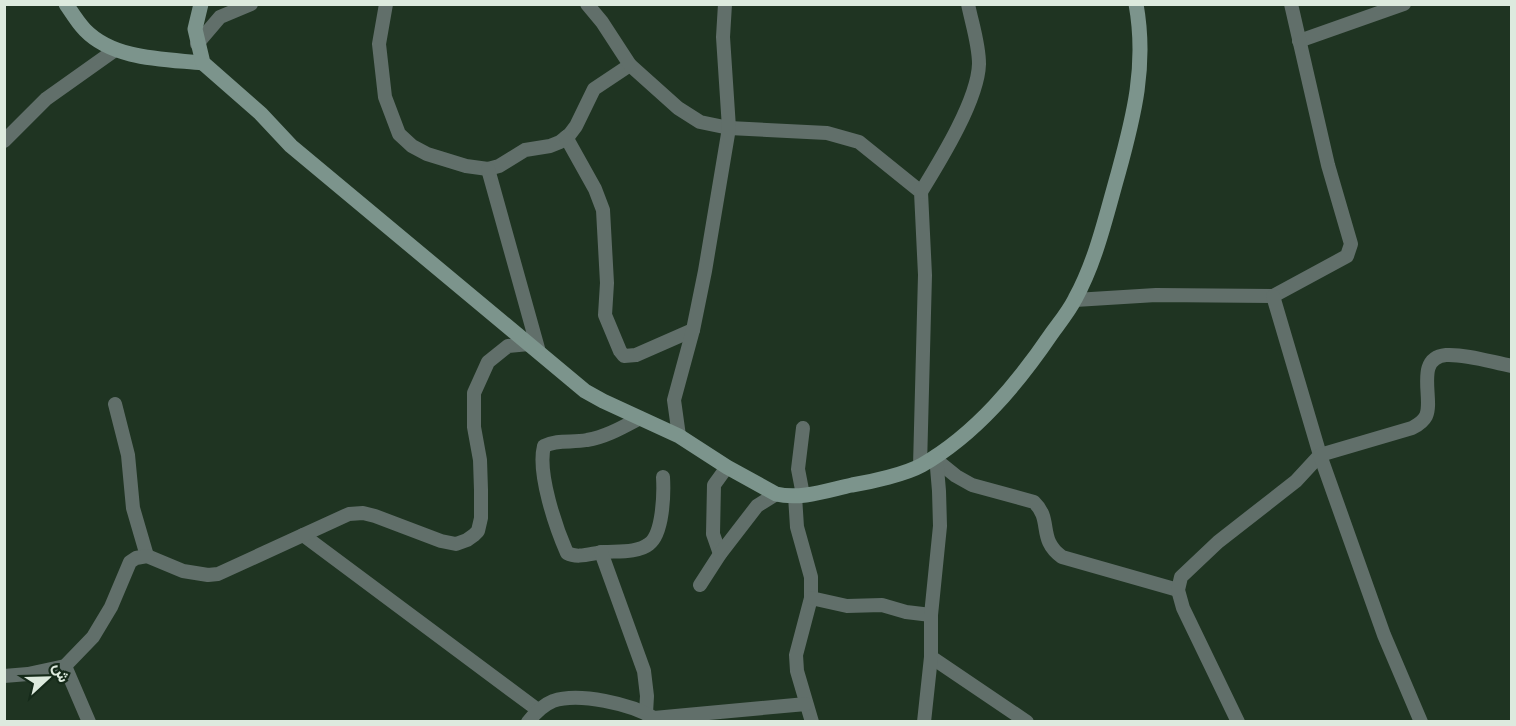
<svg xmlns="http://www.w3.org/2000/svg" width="1516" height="726" font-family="Ubuntu,Vazirmatn,sans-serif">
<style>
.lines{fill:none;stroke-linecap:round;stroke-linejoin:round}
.street{stroke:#616f6a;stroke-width:14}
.secondary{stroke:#7c948c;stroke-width:15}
</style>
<rect width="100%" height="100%" fill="#1f3422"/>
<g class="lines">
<!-- street -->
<g class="street">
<polyline points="386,4 379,44 385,97 399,134 412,146 427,154 466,166 488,169 499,166 525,150 550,146 560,142 570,134 576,126 594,89 630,65"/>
<polyline points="587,4 602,22 630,65 678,108 700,122 729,128 827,133 859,142 921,192 925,275 920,466"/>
<polyline points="1299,41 1404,4"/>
<polyline points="197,44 220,17 251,4"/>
<polyline points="566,137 595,189 603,210 607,283 605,315 620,351 624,356 636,355 693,330"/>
<polyline points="4,141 46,99 115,50"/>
<polyline points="488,169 539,352"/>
<path d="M921 192C940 161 978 100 979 64 979 44 972 24 968 4"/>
<polyline points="1075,300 1156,295 1273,296 1347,256 1351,244 1328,165 1291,4"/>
<polyline points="115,404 128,455 133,508 147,556"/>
<path d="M640 418C623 427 606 437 587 440 572 443 558 439 544 446 537 473 556 528 567 553 578 559 592 553 604 552 617 551 638 553 649 544 663 534 664 494 663 477"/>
<polyline points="803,428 798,469 803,495"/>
<polyline points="679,436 674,400 693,330 705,271 729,128 723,37 725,4"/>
<path d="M935 459 956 476 972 485 1034 502C1053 520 1037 539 1062 557L1178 590"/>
<polyline points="795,496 797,527 811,577 811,598 796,655 797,671 812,722"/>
<polyline points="303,535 538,710"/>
<polyline points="601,552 644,671 647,696 646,713"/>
<polyline points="720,554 713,534 714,485 727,467"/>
<polyline points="700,585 720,554 757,506 776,494"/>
<polyline points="811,598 847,606 882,605 906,612 931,615"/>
<polyline points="931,657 1027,722"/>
<polyline points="65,666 89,722"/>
<polyline points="4,676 28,674 65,666 93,637 111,607 130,562 136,558 147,556 183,571 208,575 218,574 349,514 363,513 375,516 441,541 456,544 467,540 474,535 478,531 481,518 481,490 480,460 474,427 474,393 488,362 508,346 529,344"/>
<polyline points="654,718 806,704"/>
<path d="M528 722C535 713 543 705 553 701 579 692 631 704 654 718"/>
<polyline points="924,722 931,657 931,615 940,526 939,491 936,456"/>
<polyline points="1238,722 1183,608 1178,590 1181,577 1218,542 1296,481 1320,455 1273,296"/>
<path d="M1421 722 1384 635 1320 455 1412 428C1418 425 1423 422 1426 416 1434 399 1414 358 1446 355 1467 354 1491 362 1512 366"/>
</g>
<!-- secondary -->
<g class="secondary">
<path d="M66 4C72 13 78 23 85 30 114 60 165 59 203 63"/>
<path d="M201 4 195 29 203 63 261 114 291 146 585 391 603 401 679 436 727 467 776 494C801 500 828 490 852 485 871 482 906 474 922 465 976 434 1018 383 1052 333 1060 322 1069 311 1075 299 1096 261 1106 216 1118 174 1134 116 1147 65 1136 4"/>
</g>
</g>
<!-- border -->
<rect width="1516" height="726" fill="none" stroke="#ddeade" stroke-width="12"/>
<!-- north arrow -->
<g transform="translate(48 678) rotate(68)" stroke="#152a19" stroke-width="4.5" paint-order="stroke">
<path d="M0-4.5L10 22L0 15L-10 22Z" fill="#ddeade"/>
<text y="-9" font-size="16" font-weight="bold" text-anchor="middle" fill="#ddeade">ش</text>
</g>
</svg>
